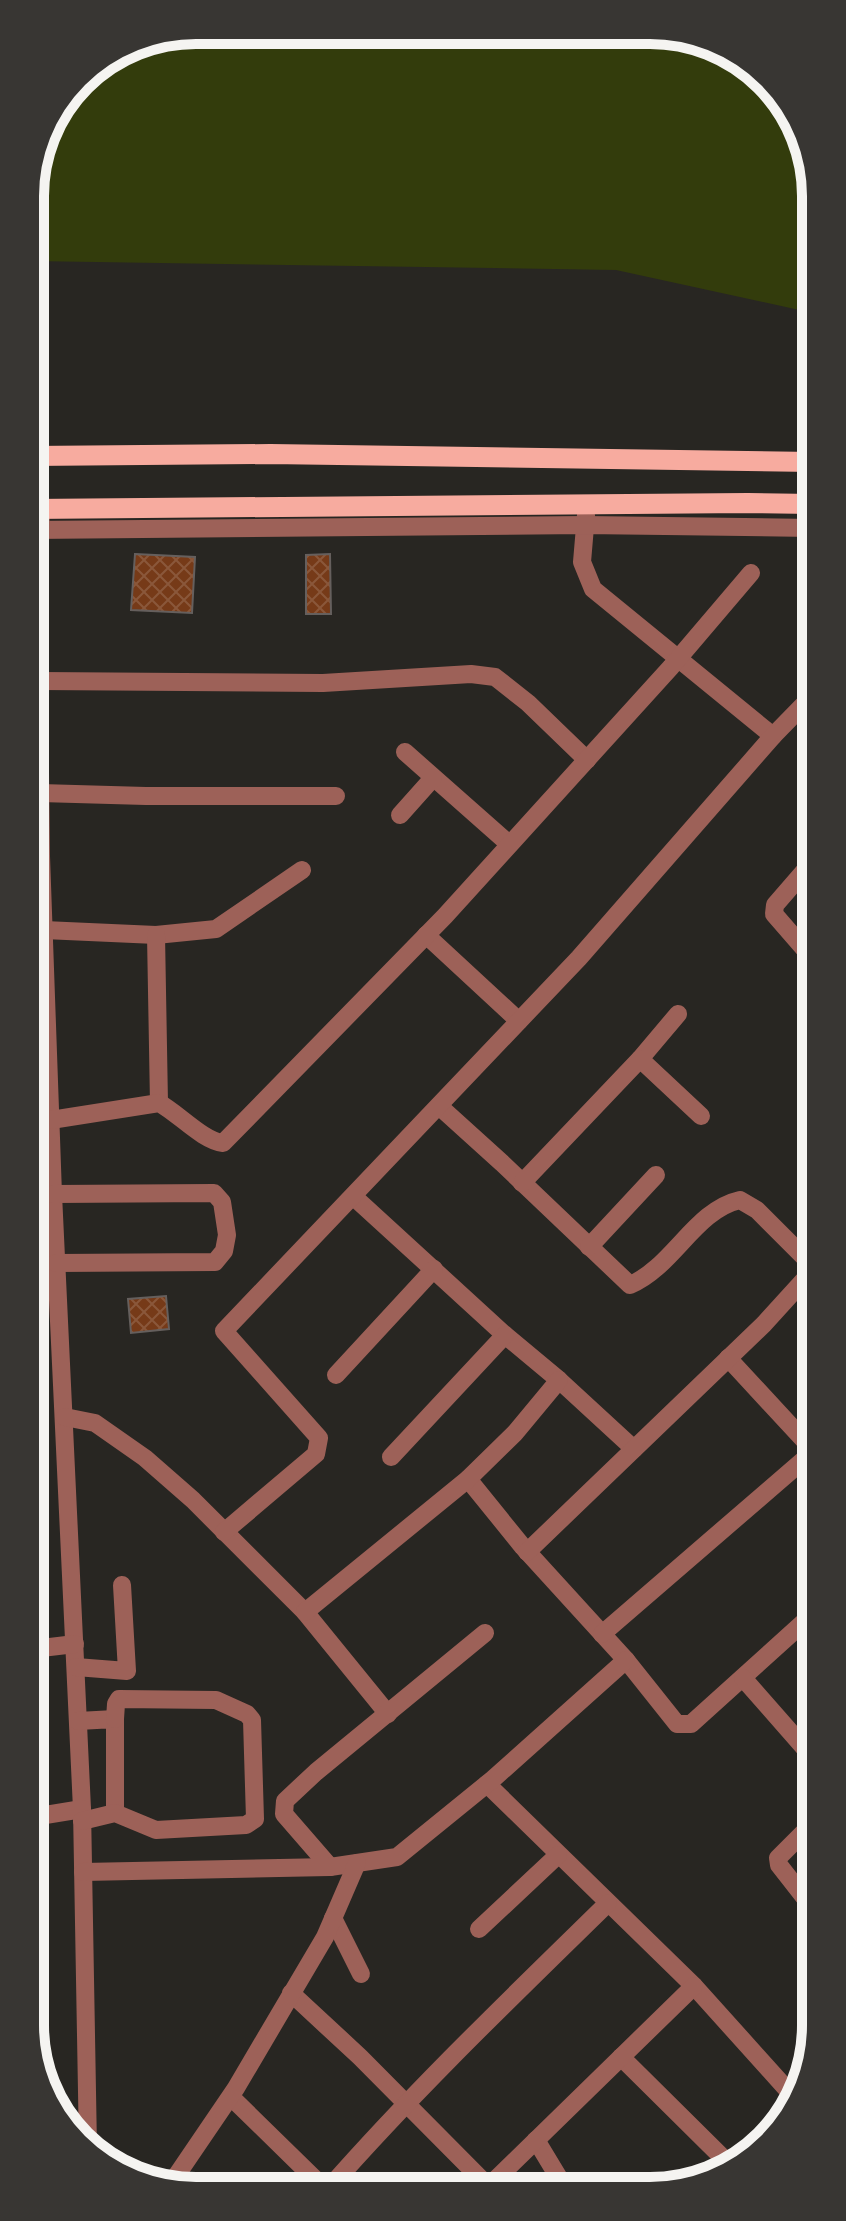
<svg xmlns="http://www.w3.org/2000/svg" width="846" height="2221" font-family="'Noto Sans',sans-serif">
<style>
.green{fill:#333c0c}
.building{fill:url(#building-cross-hatch);stroke:#655f5d;stroke-width:2}
.lines{fill:none;stroke-linecap:round;stroke-linejoin:round}
.minor{stroke:#9d6158;stroke-width:18}
.major{stroke:#f7ab9f;stroke-width:20}
.rim{fill:none;stroke:#f5f4f1;stroke-width:10}
</style>
<defs>
<pattern id="building-cross-hatch" width="8" height="8" patternUnits="userSpaceOnUse" patternTransform="scale(2)"><rect width="8" height="8" fill="#763a18"/><path d="M0 0l8 8M0 8l8-8" fill="none" stroke="#8a573a"/></pattern>
</defs>
<rect width="100%" height="100%" fill="#282622"/>
<!-- green -->
<polygon class="green" points="196,30 683,33 768,79 813,163 813,313 616,270 31,261 30,184 47,122 86,71 133,42"/>
<!-- building -->
<g class="building">
<polygon points="135,554 195,557 192,613 131,610"/>
<polygon points="330,554 331,614 306,614 306,555"/>
<polygon points="166,1296 169,1329 131,1333 128,1299"/>
</g>
<g class="lines">
<!-- minor -->
<g class="minor">
<polyline points="41,509 38,602 41,856 53,1194 82,1809 88,2148"/>
<polyline points="586,515 582,562 593,589 773,736"/>
<polyline points="31,530 585,525 813,528"/>
<polyline points="39,681 323,683 471,674 495,677 528,703 587,760"/>
<polyline points="405,752 509,844"/>
<polyline points="40,793 146,796 336,796"/>
<polyline points="400,815 433,778"/>
<polyline points="814,860 775,905 774,914 814,960"/>
<polyline points="44,930 156,935 216,929 302,870"/>
<polyline points="156,935 159,1103"/>
<polyline points="426,935 519,1021"/>
<polyline points="640,1059 678,1014"/>
<path d="M439 1106 502 1163 630 1285C673 1267 695 1210 740 1200L757 1210 814 1267"/>
<path d="M32 1119 51 1120 159 1103C178 1113 203 1141 223 1143L445 916 671 667 751 573"/>
<polyline points="522,1183 640,1059 701,1116"/>
<polyline points="53,1194 214,1193 222,1202 227,1235 224,1251 215,1262 56,1263"/>
<polyline points="354,1197 505,1335 559,1380 634,1449"/>
<polyline points="589,1247 656,1175"/>
<polyline points="728,1358 814,1451"/>
<polyline points="336,1375 434,1269"/>
<polyline points="65,1417 95,1423 145,1458 193,1500 305,1612 388,1714"/>
<polyline points="391,1457 505,1335"/>
<polyline points="468,1479 523,1547 626,1660 677,1724 691,1724 815,1612"/>
<polyline points="224,1532 316,1454 319,1438 224,1331 579,958 773,736 814,694"/>
<polyline points="527,1552 764,1324 814,1269"/>
<polyline points="305,1612 468,1479 515,1433 559,1380"/>
<polyline points="602,1634 815,1450"/>
<polyline points="33,1649 75,1644"/>
<polyline points="76,1667 127,1671 122,1585"/>
<polyline points="743,1678 815,1760"/>
<polyline points="78,1721 115,1719 115,1813"/>
<polyline points="487,1784 694,1986 792,2095"/>
<polyline points="33,1817 82,1809"/>
<polyline points="82,1821 115,1813 156,1830 246,1825 255,1819 252,1720 247,1714 216,1700 119,1699 116,1704 115,1719"/>
<polyline points="815,1821 778,1858 779,1865 815,1911"/>
<polyline points="330,1867 284,1814 285,1801 316,1772 485,1633"/>
<polyline points="83,1872 330,1867 397,1857 493,1779 626,1660"/>
<polyline points="333,1918 361,1974"/>
<polyline points="479,1929 558,1855"/>
<polyline points="291,1993 360,2057 488,2186"/>
<polyline points="621,2057 727,2162"/>
<polyline points="231,2097 324,2188"/>
<polyline points="536,2140 565,2188"/>
<polyline points="168,2188 236,2088 325,1937 357,1863"/>
<path d="M329 2188C417 2088 513 1996 608 1903"/>
<polyline points="487,2188 694,1986"/>
</g>
<!-- major -->
<g class="major">
<polyline points="31,456 270,454 813,462"/>
<polyline points="31,509 748,503 813,504"/>
</g>
</g>
<!-- crop -->
<path d="M0 0H846V2221H0ZM196 44H650A152 152 0 0 1 802 196V2025A152 152 0 0 1 650 2177H196A152 152 0 0 1 44 2025V196A152 152 0 0 1 196 44Z" fill="#383633" fill-rule="evenodd"/>
<path class="rim" d="M196 44H650A152 152 0 0 1 802 196V2025A152 152 0 0 1 650 2177H196A152 152 0 0 1 44 2025V196A152 152 0 0 1 196 44Z"/>
</svg>
